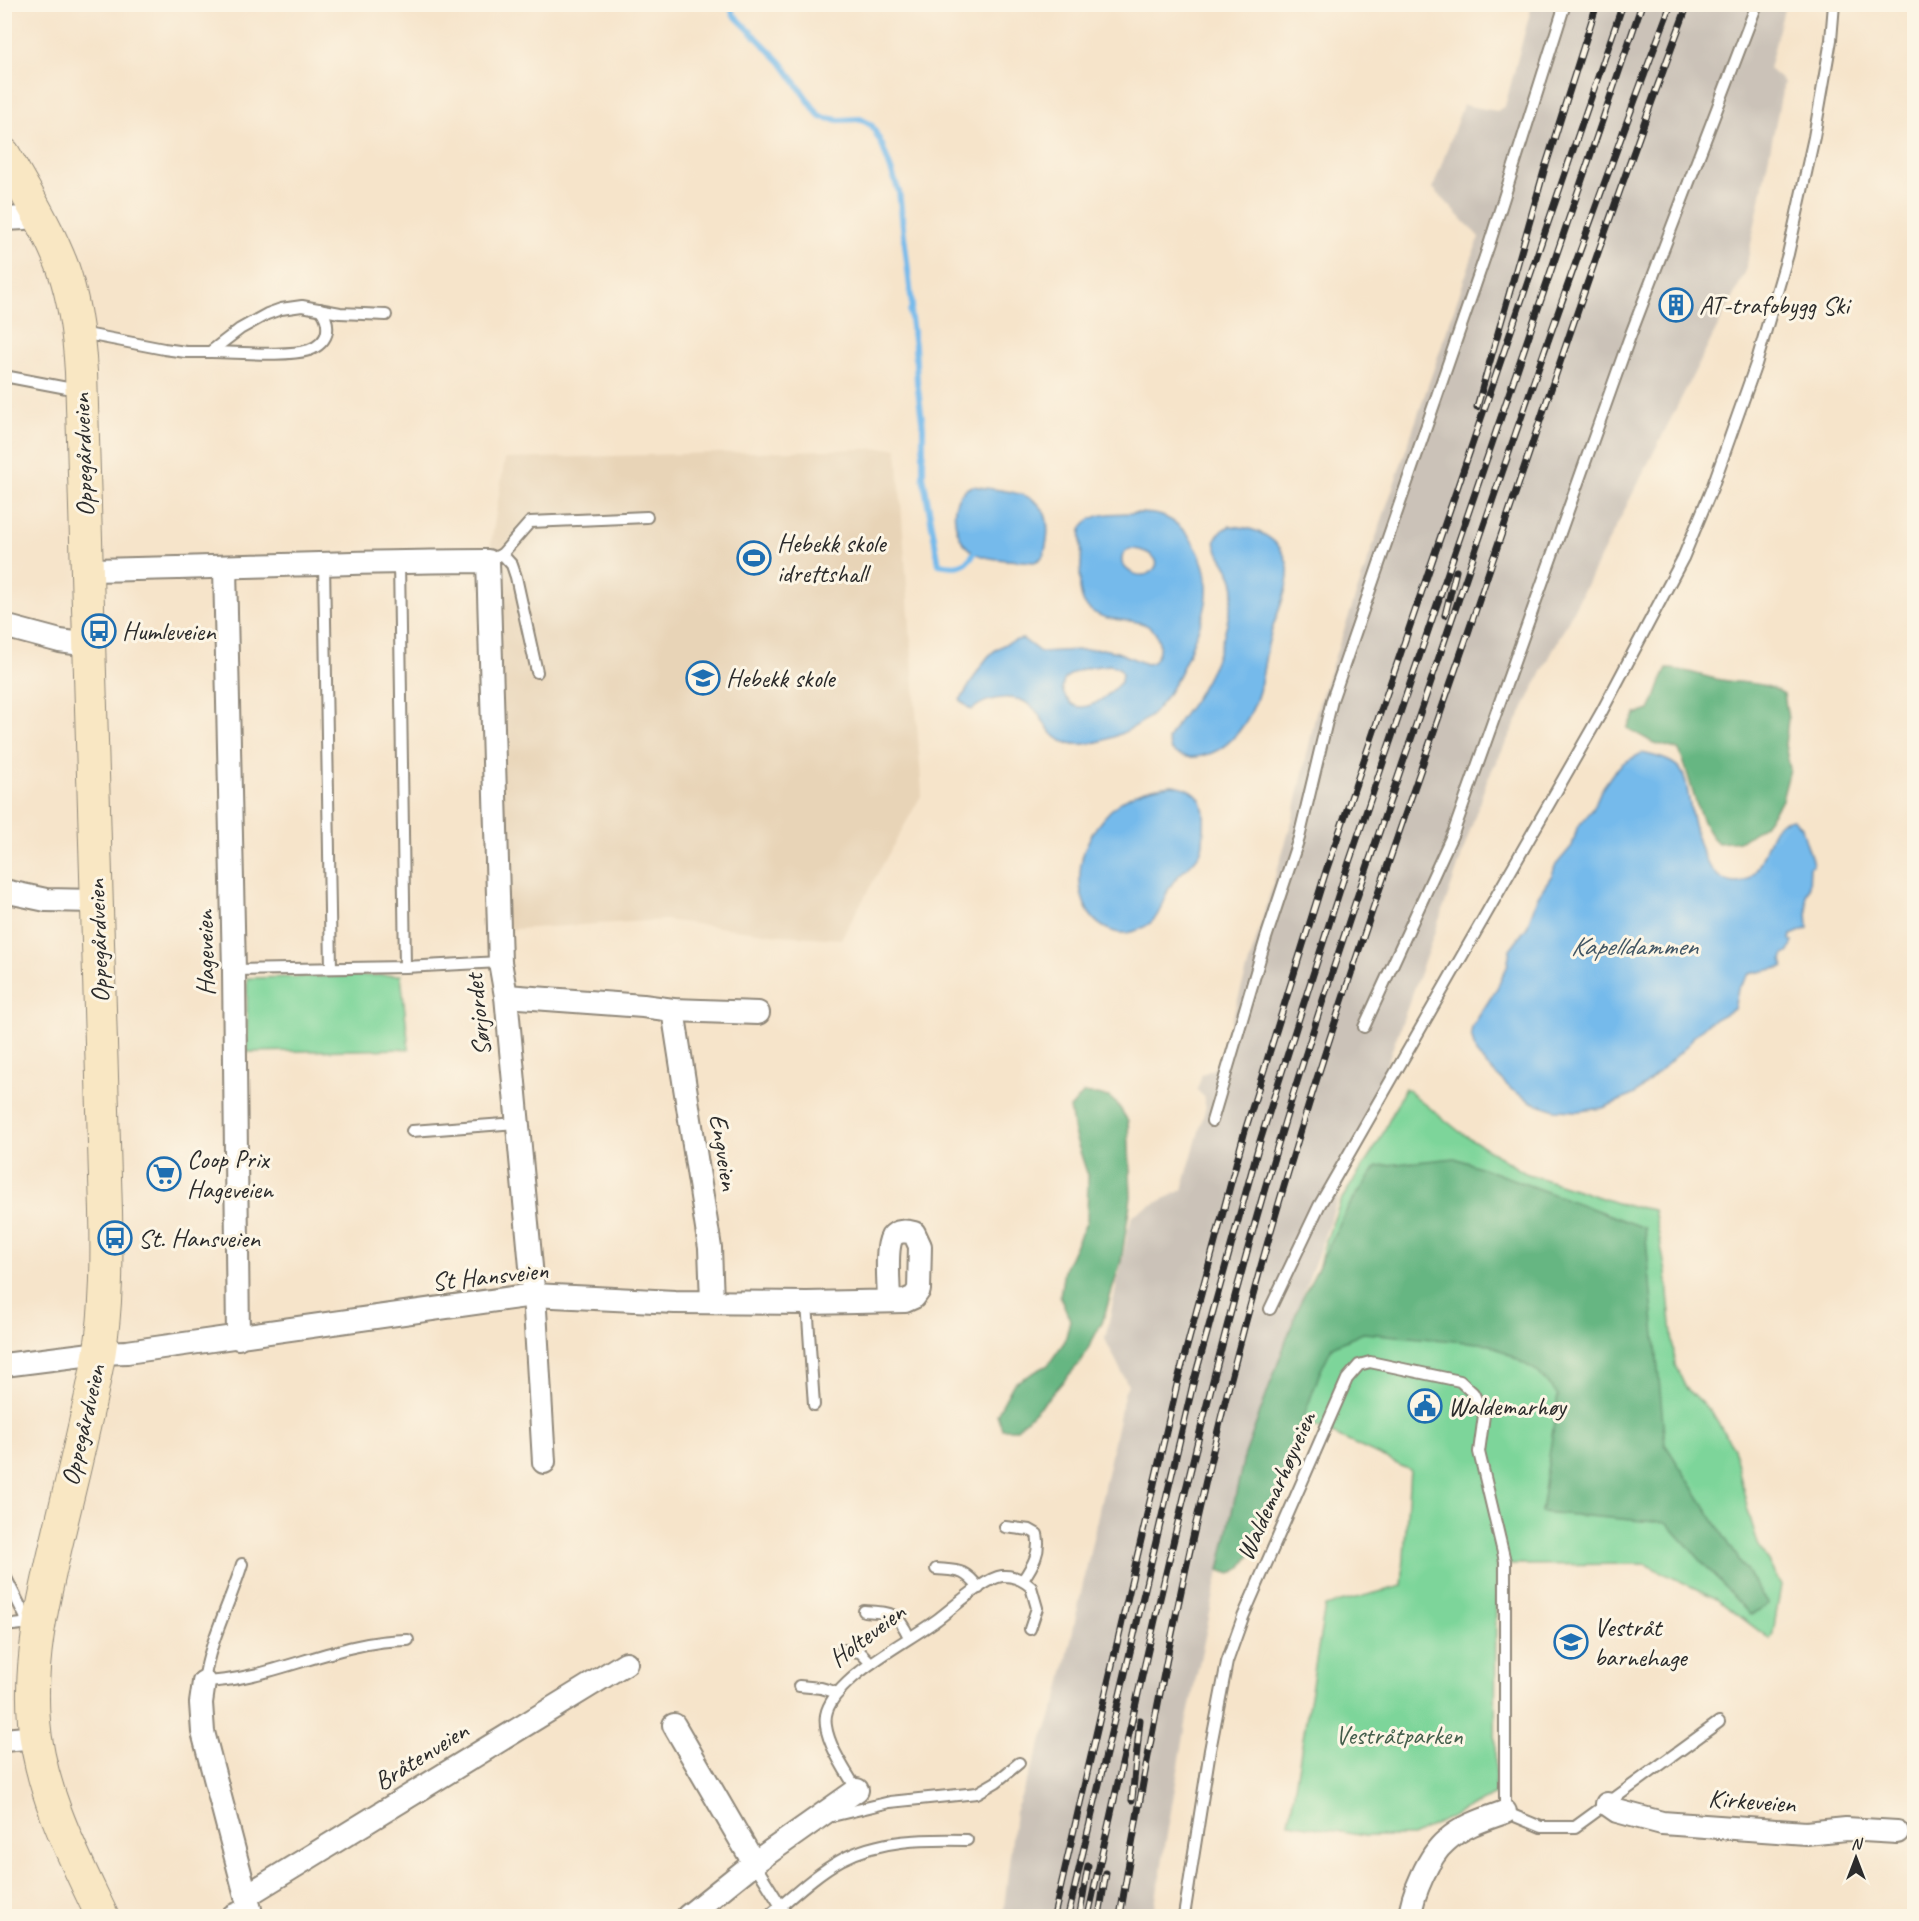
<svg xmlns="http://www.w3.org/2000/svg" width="1919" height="1921" font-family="Caveat,sans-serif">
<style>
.built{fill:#e8d4b7}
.industrial{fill:#cbc2b8}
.green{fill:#7dd59a;stroke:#548062;stroke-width:1.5}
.forest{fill:#66b682;stroke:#487056;stroke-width:1.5}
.water{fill:#74baeb;stroke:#50728b;stroke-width:1.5;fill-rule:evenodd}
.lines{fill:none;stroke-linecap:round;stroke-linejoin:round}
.stream{stroke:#74baeb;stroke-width:6}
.service-casing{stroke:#90887a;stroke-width:14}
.minor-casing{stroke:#90887a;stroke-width:26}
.secondary-casing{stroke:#90887a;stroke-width:34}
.service{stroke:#fff;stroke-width:10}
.minor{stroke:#fff;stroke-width:22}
.secondary{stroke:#f9e7c3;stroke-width:32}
.rail-casing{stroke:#2b2b2b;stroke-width:7}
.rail{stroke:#fcf5e5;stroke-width:4.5;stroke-dasharray:14;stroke-linecap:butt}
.labels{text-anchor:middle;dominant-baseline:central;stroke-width:6;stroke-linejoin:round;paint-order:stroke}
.poi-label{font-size:26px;fill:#2b2b2b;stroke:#fcf5e5;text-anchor:start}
.street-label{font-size:26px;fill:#2b2b2b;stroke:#fcf5e5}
.park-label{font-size:26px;fill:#445e4c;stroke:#fcf5e5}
.water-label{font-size:27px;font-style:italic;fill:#415665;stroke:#fcf5e5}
</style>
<rect width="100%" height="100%" fill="#fcf5e5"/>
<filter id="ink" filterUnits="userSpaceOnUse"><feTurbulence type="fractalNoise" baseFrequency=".0167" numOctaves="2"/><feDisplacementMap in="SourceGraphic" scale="12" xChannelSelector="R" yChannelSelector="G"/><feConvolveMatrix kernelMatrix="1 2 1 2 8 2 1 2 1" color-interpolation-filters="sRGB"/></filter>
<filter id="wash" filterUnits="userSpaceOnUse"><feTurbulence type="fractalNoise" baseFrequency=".008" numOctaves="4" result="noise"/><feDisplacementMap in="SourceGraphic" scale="24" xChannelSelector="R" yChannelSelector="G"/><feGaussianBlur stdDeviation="1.35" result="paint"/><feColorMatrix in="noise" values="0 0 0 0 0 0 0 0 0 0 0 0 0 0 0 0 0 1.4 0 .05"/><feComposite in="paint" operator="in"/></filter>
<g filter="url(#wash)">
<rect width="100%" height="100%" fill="#f6e4ca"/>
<!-- built -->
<polygon class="built" points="897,448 922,794 841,939 780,935 665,920 499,930 488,561 505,459"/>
<!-- industrial -->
<polygon class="industrial" points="1532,5 1785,5 1769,69 1784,82 1745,273 1487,780 1449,893 1244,1457 1186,1724 1153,1916 1003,1916 1015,1812 1058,1699 1125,1391 1128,1385 1105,1339 1132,1215 1182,1190 1206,1107 1203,1096 1197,1090 1202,1074 1212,1070 1220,1059 1293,818 1317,709 1479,237 1433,188 1463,105 1497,111 1505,106"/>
<!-- green -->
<g class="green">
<polygon points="401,975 409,1049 247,1052 247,978"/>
<polygon points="1405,1088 1460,1132 1525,1173 1620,1204 1654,1210 1666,1272 1675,1365 1686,1388 1711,1412 1734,1448 1747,1507 1758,1544 1781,1585 1773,1633 1770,1639 1715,1598 1645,1564 1496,1565 1495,1795 1412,1836 1365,1836 1289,1823 1325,1606 1402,1586 1410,1470 1281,1410 1324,1246 1341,1200 1377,1145"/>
</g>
<!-- forest -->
<g class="forest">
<path d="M1667 669C1689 669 1701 677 1721 680 1745 684 1764 681 1784 694L1788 719 1785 745 1790 769 1782 800 1763 826 1741 841 1718 843C1696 824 1692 778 1679 750L1652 742 1627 728 1636 714 1650 710C1657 697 1659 683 1667 669Z"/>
<polygon points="1084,1093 1109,1097 1118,1105 1128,1121 1131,1197 1121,1261 1103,1320 1082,1360 1052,1394 1017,1429 1002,1429 997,1414 1014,1383 1048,1365 1065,1341 1070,1320 1060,1296 1064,1270 1087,1221 1088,1176 1074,1133 1070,1108"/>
<polygon points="1455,1158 1645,1228 1665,1444 1768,1605 1750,1615 1667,1523 1541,1512 1558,1395 1537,1371 1490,1344 1363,1333 1332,1347 1320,1372 1259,1542 1241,1568 1231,1574 1219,1570 1244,1457 1299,1305 1349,1206 1377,1166"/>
</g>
<!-- water -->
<g class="water">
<path d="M973 486C1010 493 1054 489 1047 540 1045 550 1045 559 1034 562 1018 560 986 561 973 552 952 539 945 494 973 486Z"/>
<path d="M1135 513C1143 513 1154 513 1162 516 1189 526 1205 558 1207 585 1209 608 1196 635 1188 655 1179 676 1167 701 1149 717 1139 725 1125 732 1113 737 1098 743 1075 748 1060 740 1049 734 1044 721 1037 712 1020 691 989 696 971 710L960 700C980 672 984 645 1023 639L1040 652 1102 649 1117 652 1146 664 1152 663C1161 655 1162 640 1153 630 1139 614 1107 628 1086 606 1082 602 1081 595 1080 589 1079 574 1083 559 1081 544 1081 537 1079 531 1083 526 1094 511 1118 514 1135 513ZM1130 549C1142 548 1168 559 1151 572 1135 584 1108 559 1130 549ZM1111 665 1119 668 1122 673 1121 682C1111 692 1098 706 1082 707 1071 708 1058 692 1064 681 1071 668 1098 666 1111 665Z"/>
<path d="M1230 526C1254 527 1280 537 1287 563 1293 581 1276 615 1271 633 1265 652 1264 672 1259 691 1252 717 1232 749 1205 755 1192 759 1182 758 1171 750L1168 740C1176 721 1192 707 1201 689 1217 662 1227 629 1232 598 1233 594 1234 588 1234 584 1232 563 1196 541 1230 526Z"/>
<path d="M1642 753C1654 756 1671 759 1680 769 1687 778 1687 790 1689 800 1694 827 1702 880 1735 883 1763 885 1764 836 1780 823 1783 821 1788 820 1793 819L1802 827C1804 840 1811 852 1813 865L1810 866 1809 888 1806 895 1808 928 1791 935 1790 940 1793 942 1789 952 1783 956 1782 961 1784 967 1749 974 1738 989 1734 1009 1708 1023 1694 1036 1687 1046 1635 1094 1603 1108 1579 1111 1556 1110 1532 1102 1512 1090 1487 1066 1476 1053 1471 1034 1472 1027 1497 988 1507 967 1510 949 1527 927 1538 896 1552 875 1555 866 1572 846 1577 828 1593 809 1601 790 1613 773 1623 763Z"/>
<path d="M1172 785C1200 788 1206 802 1204 829 1203 835 1204 845 1201 851 1194 865 1179 872 1171 885 1165 894 1163 904 1158 914 1151 927 1129 936 1115 932 1078 921 1073 875 1087 844 1092 832 1101 820 1110 811 1127 794 1149 787 1172 785Z"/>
</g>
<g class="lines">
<!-- stream -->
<path class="stream" d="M730 4 733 14 781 62 820 117 839 120 861 119 872 126 882 145 899 192 912 305 910 312 915 346 917 382 923 427V476L939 564C955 567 965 568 974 553"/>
</g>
</g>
<g filter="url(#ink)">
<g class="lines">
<defs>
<g id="service">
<polyline points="81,333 164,349 186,352 210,352 240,329 267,314 281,309 302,306 340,313 386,315"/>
<path d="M211 352C236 352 286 357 309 350 318 347 326 340 327 331 328 322 326 316 320 309"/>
<polyline points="4,376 67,388 78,388"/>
<polyline points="502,554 512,565 516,577 537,672"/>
<polyline points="399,561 405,967"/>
<polyline points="488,561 502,554 530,522 647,517"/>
<polyline points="324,563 331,968"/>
<polyline points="234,970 405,967 500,962"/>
<polyline points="1364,1027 1454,831 1629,339 1757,4"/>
<polyline points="1212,1121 1266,938 1299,838 1332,700 1489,245 1565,4"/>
<polyline points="412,1131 517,1123"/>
<polyline points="807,1303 814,1405"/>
<polyline points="1270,1309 1319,1206 1601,713 1683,558 1712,488 1756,364 1788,254 1814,137 1831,40 1834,4"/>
<path d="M1005 1527 1030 1530 1037 1534C1041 1552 1033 1565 1023 1580"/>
<path d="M242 1564C230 1604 209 1641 204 1682 273 1680 338 1640 408 1640"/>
<path d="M936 1569C959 1571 964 1569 979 1588"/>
<polyline points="4,1574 25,1616 26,1623"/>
<path d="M864 1611C891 1613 897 1611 909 1637"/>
<polyline points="4,1626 31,1623"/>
<polyline points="843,1650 860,1652 871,1663"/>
<polyline points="799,1686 821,1688 838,1693"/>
<path d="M857 1790C846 1771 819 1734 827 1711 839 1675 909 1641 938 1619 953 1608 985 1578 1002 1576 1014 1575 1023 1580 1031 1587L1037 1608 1030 1629"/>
<polyline points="832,1816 890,1802 977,1793 996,1782 1019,1763"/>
<polyline points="754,1863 787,1916"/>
<path d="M769 1916C792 1897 814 1875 841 1860 879 1839 925 1839 967 1840"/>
<polyline points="1184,1916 1210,1750 1227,1662 1243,1617 1347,1379 1359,1365 1370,1362 1460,1381 1473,1393 1484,1415 1479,1452 1505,1561 1505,1812 1541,1827 1575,1827 1719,1722"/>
</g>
<g id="minor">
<polyline points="4,219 25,218 37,213"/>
<polyline points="225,568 234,970 238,1338"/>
<path d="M86 570C221 568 354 561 488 561L500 962 506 996 535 1310 544 1462"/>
<polyline points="4,626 60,641 89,645"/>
<polyline points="4,891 46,900 96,901"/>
<polyline points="506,996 643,1006 673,1010 758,1013"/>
<polyline points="673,1010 710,1248 712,1302"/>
<path d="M4 1365 99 1353 127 1352 533 1295 675 1302 807 1303 905 1301 914 1297 919 1290 920 1246 914 1233C907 1231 897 1230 892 1237 885 1249 889 1287 889 1301"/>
<polyline points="204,1682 201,1703 203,1732 246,1896"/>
<polyline points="674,1725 754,1863"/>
<polyline points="4,1740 36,1737"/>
<polyline points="1607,1804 1617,1811 1662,1823 1806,1833 1846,1829 1897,1832"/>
<polyline points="233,1916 250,1909 246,1896 626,1663"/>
<polyline points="688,1916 754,1863 857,1790"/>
<path d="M1410 1916C1412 1895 1429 1855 1446 1841 1462 1826 1485 1819 1505 1812"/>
</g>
<path id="secondary" d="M4 154C25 191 48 228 63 268 75 302 79 337 81 372L106 1211C107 1259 107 1308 99 1356 87 1421 70 1486 55 1550 42 1606 29 1663 34 1721 39 1789 73 1855 102 1916"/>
</defs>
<!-- service casing -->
<use href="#service" class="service-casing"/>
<!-- minor casing -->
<use href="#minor" class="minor-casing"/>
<!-- secondary casing -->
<use href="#secondary" class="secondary-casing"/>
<!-- service -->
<use href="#service" class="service"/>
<!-- minor -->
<use href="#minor" class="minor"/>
<!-- secondary -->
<use href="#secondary" class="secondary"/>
<defs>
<g id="rail">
<polyline points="1477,407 1544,171 1597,4"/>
<polyline points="1445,615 1456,571"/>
<polyline points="1132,1800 1140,1720"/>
<polyline points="1080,1913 1088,1866"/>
<polyline points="1054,1916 1178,1380 1244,1134 1326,871 1623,4"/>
<polyline points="1068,1916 1193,1384 1260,1141 1344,877 1642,4"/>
<path d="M1088 1916C1140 1684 1191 1452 1255 1223 1306 1042 1368 864 1429 687 1506 458 1585 230 1671 4"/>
<polyline points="1099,1916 1106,1873"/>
<path d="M1120 1916C1156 1695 1202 1475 1263 1259 1322 1047 1397 839 1469 630 1540 421 1610 211 1688 4"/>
</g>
</defs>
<!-- rail casing -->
<use href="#rail" class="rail-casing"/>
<!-- rail -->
<use href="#rail" class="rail"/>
</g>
</g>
<!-- icons -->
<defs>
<symbol id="building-ring" viewBox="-11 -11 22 22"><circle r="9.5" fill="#fcf5e5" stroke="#1f6fb2" stroke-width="1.5"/><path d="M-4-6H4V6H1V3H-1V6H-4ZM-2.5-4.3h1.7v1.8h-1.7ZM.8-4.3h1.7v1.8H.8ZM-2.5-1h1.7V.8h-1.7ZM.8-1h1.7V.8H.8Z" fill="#1f6fb2"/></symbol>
<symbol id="stadium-ring" viewBox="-11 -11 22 22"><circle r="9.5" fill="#fcf5e5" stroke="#1f6fb2" stroke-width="1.5"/><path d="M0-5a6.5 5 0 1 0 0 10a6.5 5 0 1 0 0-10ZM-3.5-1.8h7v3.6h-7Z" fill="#1f6fb2"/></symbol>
<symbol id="bus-ring" viewBox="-11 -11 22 22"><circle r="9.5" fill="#fcf5e5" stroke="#1f6fb2" stroke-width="1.5"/><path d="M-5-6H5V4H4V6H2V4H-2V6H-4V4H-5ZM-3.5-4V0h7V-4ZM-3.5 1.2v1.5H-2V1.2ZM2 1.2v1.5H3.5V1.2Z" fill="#1f6fb2"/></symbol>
<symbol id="school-ring" viewBox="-11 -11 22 22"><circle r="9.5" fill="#fcf5e5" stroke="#1f6fb2" stroke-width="1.5"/><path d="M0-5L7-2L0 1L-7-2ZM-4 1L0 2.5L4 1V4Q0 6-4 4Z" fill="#1f6fb2"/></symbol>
<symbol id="supermarket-ring" viewBox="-11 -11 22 22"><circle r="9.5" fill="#fcf5e5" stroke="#1f6fb2" stroke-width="1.5"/><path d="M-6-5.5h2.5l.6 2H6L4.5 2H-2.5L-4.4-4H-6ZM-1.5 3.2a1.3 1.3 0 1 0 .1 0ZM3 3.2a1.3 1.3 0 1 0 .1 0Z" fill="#1f6fb2"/></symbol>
<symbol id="civic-ring" viewBox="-11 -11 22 22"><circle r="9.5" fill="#fcf5e5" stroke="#1f6fb2" stroke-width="1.5"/><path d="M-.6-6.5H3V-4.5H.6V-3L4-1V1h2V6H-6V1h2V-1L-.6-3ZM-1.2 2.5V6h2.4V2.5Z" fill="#1f6fb2"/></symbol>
</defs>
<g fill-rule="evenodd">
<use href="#building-ring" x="1657" y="286" width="38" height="38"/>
<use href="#stadium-ring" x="735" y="539" width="38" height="38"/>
<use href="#bus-ring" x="80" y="612" width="38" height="38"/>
<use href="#school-ring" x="684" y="659" width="38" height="38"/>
<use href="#supermarket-ring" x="145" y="1155" width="38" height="38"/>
<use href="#bus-ring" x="96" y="1219" width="38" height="38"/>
<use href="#civic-ring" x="1406" y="1387" width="38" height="38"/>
<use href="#school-ring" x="1552" y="1623" width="38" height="38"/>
</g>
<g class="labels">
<!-- poi labels -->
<g class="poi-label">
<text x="1699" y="305">AT-trafobygg Ski</text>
<text x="777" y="543">Hebekk skole<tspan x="777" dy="30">idrettshall</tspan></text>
<text x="122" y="631">Humleveien</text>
<text x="726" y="678">Hebekk skole</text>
<text x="187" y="1159">Coop Prix<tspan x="187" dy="30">Hageveien</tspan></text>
<text x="138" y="1238">St. Hansveien</text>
<text x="1448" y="1406">Waldemarhøy</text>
<text x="1594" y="1627">Vestråt<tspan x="1594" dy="30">barnehage</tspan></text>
</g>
<!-- street labels -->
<g class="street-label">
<text transform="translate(83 455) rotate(-92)">Oppegårdveien</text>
<text transform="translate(98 941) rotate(-92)">Oppegårdveien</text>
<text transform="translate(205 953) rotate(-91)">Hageveien</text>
<text transform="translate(478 1015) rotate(-96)">Sørjordet</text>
<text transform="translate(724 1152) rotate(81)">Engveien</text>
<text transform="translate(490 1276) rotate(-6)">St Hansveien</text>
<text transform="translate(83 1425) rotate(-77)">Oppegårdveien</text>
<text transform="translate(1276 1486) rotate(-66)">Waldemarhøyveien</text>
<text transform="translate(867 1635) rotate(-37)">Holteveien</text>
<text transform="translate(421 1756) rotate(-32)">Bråtenveien</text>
<text transform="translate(1752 1801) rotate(4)">Kirkeveien</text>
</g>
<!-- park labels -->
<g class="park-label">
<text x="1399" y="1735">Vestråtparken</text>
</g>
<!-- water labels -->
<g class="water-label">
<text x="1634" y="946">Kapelldammen</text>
</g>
</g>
<!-- margin -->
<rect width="1919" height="1921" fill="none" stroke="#fcf5e5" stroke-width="24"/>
<!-- north arrow -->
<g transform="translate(1856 1858)" stroke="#fcf5e5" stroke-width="4.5" paint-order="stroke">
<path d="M0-4.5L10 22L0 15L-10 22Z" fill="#2b2b2b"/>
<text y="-9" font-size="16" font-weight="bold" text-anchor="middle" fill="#2b2b2b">N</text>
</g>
</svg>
